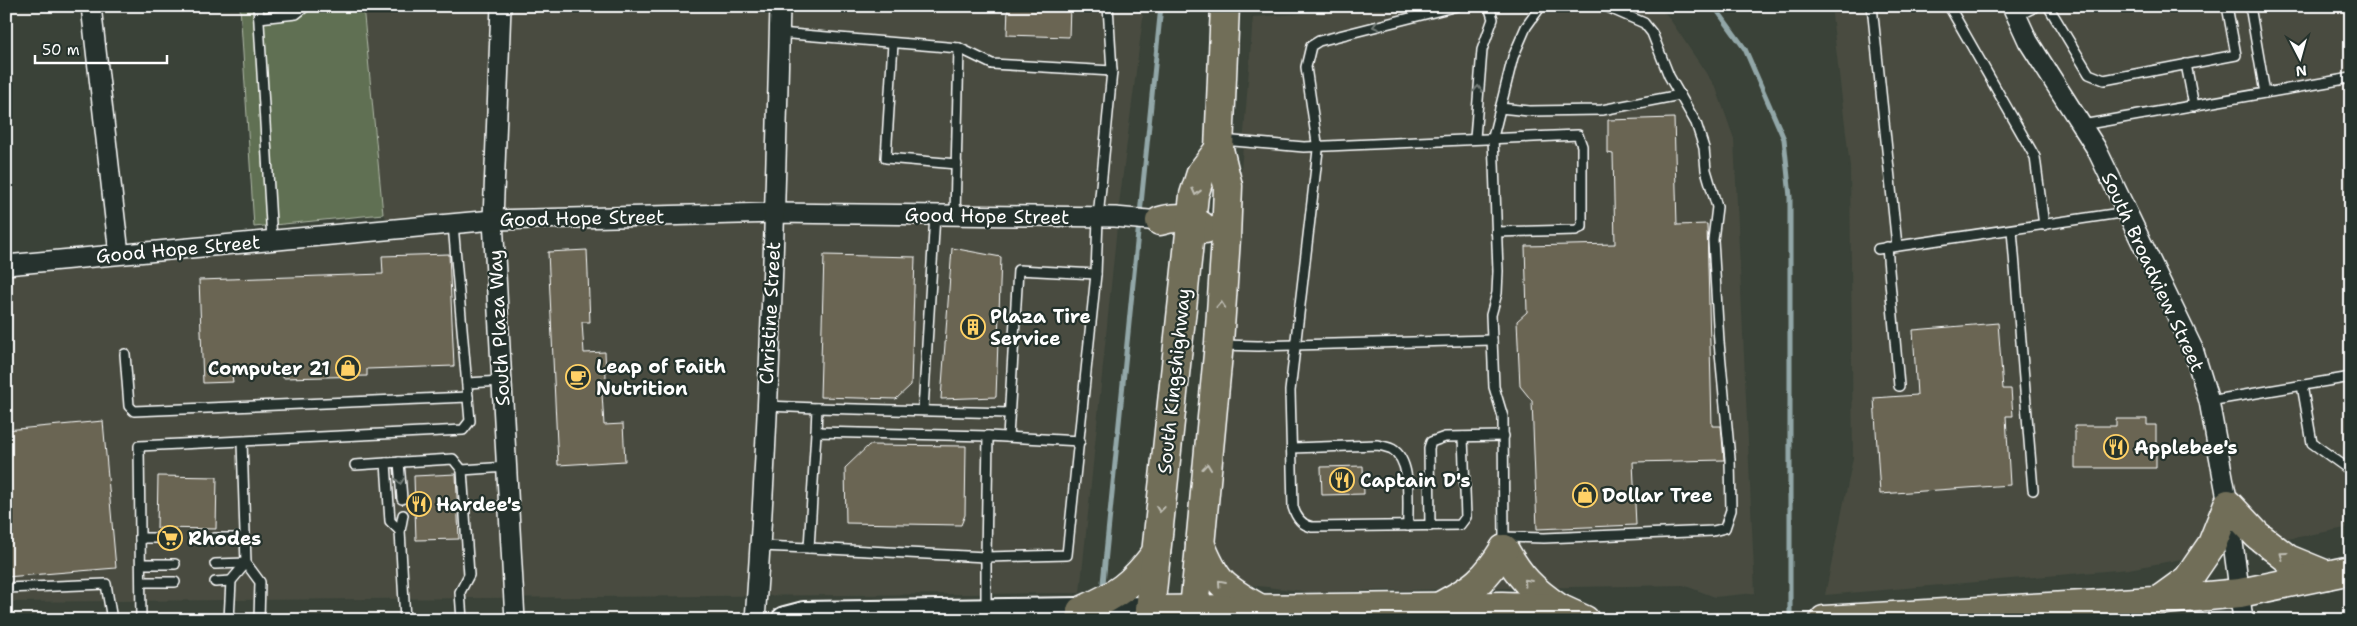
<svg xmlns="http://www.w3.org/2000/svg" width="2357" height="626" font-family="'Shantell Sans',sans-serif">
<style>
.built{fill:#484c40}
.green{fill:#607052;stroke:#b0b8a8}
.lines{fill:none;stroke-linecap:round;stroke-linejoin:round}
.stream{stroke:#92a7a8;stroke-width:5}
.building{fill:#6a6553;stroke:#fff}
.service-casing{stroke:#fff;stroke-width:12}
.minor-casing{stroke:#fff;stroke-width:22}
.secondary-casing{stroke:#fff;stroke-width:30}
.primary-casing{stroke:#fff;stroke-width:31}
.service{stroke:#26332d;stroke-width:9}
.minor{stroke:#26332d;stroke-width:19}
.secondary{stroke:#26332d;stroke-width:26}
.primary{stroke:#716e59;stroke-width:28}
.oneway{stroke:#727a76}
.oneway2{stroke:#bfbeb4}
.labels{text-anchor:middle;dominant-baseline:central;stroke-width:4.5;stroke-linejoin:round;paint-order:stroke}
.street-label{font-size:19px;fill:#fff;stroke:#26332d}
.poi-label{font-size:19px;font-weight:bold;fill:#fff;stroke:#26332d;text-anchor:start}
</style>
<rect width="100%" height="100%" fill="#3a4238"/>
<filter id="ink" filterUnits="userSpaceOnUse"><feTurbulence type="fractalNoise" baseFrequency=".02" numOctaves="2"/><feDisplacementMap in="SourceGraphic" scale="10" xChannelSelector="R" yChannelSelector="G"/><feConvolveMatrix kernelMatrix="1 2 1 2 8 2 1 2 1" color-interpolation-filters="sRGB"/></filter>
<g filter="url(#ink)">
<!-- built -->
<g class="built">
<polygon points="363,6 1140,6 1143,17 1120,197 1080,593 6,602 6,255 254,235 388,220 383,214"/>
<polygon points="1338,6 1655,6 1667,15 1716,88 1734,139 1755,593 1715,597 1683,585 1310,592 1241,584 1212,544 1253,17 1317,13"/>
<polygon points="1831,6 2351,6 2351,527 2129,569 1825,595 1853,458 1850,167"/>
</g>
<!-- green -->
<polygon class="green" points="240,6 363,6 383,214 254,227"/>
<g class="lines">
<!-- stream -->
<g class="stream">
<polyline points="1714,6 1745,49 1784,139 1790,197 1790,620"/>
<polyline points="1140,214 1161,6"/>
<polyline points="1103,583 1139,223"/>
</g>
</g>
<!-- building -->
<g class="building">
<polygon points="1008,6 1070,6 1069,37 1007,35"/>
<polygon points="1674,118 1677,225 1707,224 1712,426 1721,426 1724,460 1633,462 1636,525 1537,529 1532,401 1520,386 1517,321 1527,312 1525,246 1615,244 1613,154 1608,153 1608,120"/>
<polygon points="952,248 1001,257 996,397 941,399"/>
<polygon points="587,250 590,322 582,322 584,353 605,352 606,377 601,378 604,425 623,424 625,461 558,465 548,252"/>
<polygon points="449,254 454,366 367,369 367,376 283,378 283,374 232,375 233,382 203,383 199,280 383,274 382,256"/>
<polygon points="824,255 915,257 911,385 896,399 820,397"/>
<polygon points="1998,323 2003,389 2011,389 2013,416 2006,416 2010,485 1880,494 1874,398 1917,395 1913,330"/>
<polygon points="2116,419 2147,419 2147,425 2156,425 2156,468 2075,468 2075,426 2116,426"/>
<polygon points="103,421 116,568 6,577 6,430"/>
<polygon points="869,445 966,446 965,515 961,525 846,523 845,468"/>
<polygon points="1363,466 1364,494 1322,495 1321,467"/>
<polygon points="456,474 459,539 416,540 414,476"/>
<polygon points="158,476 217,477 216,529 157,528"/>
</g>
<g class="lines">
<defs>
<g id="service">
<polyline points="258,6 272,240"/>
<path d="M1457 6 1319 41 1311 46 1306 67 1318 150 1290 391 1293 507C1296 517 1301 525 1312 527L1460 525 1466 517 1463 437"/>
<polyline points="1872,6 1897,246"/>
<polyline points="1949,6 2035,157 2044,225"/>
<polyline points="2048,6 2089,74 2104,80 2236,55 2227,6"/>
<polyline points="2250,6 2265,93"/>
<polyline points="2017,16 2037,6"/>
<polyline points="259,18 296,14 306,6"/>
<polyline points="779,33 959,48 992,64 1112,71"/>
<polyline points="893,43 886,158 957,164"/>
<polyline points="2186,64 2194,106"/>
<polyline points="1500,108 1529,111 1602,110 1680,95"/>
<polyline points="2082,125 2351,78"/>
<polyline points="1475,138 1482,50 1493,19 1489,6"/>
<polyline points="1222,140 1304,147 1578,135 1582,146 1582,227 1576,230 1496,232"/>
<polyline points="955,215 959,48"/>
<polyline points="2012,230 2033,490"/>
<polyline points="1887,247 1899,386"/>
<polyline points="1878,249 2127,212"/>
<polyline points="1222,345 1258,346 1492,340"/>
<polyline points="125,354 129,406 134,411 468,397"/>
<polyline points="467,383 502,381"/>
<polyline points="2302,385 2312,443 2351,471"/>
<polyline points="2209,401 2351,377"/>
<polyline points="766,406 817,408 816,432"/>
<polyline points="817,408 1009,413"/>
<polyline points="923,410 935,215"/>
<polyline points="1008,437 1018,270 1096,274"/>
<polyline points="242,442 246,563 260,582 259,620"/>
<path d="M1292 448 1377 445C1382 446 1388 447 1392 449 1413 461 1407 505 1408 526"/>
<polyline points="399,462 402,499"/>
<polyline points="355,465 386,463"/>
<polyline points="1430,526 1429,448 1431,442 1445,437 1504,436"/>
<polyline points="400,531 403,515"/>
<polyline points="1504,537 1544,538 1713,531 1725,528 1731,510 1730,459 1719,342 1713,240 1717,207 1706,170 1704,148 1696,123 1669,76 1652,33 1644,23 1605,6"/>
<polyline points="140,538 174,538"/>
<polyline points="214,538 245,538"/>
<polyline points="1504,541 1503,417 1494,387 1491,315 1497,293 1498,271 1493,137 1513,57 1526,27 1541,6"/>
<polyline points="760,546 809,548 816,432 988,436 1080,441"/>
<polyline points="809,548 986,557 988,436"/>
<polyline points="141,564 175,564"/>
<polyline points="215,564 246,563"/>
<polyline points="141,582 175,582"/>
<polyline points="215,582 231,581"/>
<polyline points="6,588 106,584 112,620"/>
<polyline points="986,609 986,557 1067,555 1096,274 1098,218 1112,71 1108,6"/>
<polyline points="141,620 139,446 463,430 470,421 453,224"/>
<polyline points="229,620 231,581 246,563"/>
<polyline points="405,620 400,531 390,521 386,463 453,459 462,470"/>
<polyline points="462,620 460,592 469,575 462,470 507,467"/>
</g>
<g id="minor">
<polyline points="91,6 119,254"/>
<polyline points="501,6 493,220 515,620"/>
<polyline points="2012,6 2028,41 2096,148 2193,349 2209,401 2228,504 2243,620"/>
<polyline points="6,265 493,220 775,213 1115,217 1160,221"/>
<path d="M755 620C770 416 775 211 780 6"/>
</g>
<polyline id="secondary" points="785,620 804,615 1150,610"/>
<g id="primary">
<path d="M1160 221C1176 216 1193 217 1205 229"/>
<path d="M1200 543C1216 583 1222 587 1259 608"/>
<path d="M1504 549C1520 577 1531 589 1559 608"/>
<polyline points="2159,600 2188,579 2212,544 2228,504 2257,535 2288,559 2327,575"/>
<path d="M1442 605C1474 588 1485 580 1504 549"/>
<polyline points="1150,610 1502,606 1559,608 1585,620"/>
<path d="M1081 611C1117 595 1132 585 1156 553"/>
<polyline points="1149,620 1194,195 1201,173 1219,149"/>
<polyline points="1193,620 1219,343 1226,238 1228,186 1219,149 1225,6"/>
<polyline points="1824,620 2154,601 2240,593 2351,570"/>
</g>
</defs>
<!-- service casing -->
<use href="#service" class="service-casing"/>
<!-- minor casing -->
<use href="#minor" class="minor-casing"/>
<!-- secondary casing -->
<use href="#secondary" class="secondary-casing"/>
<!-- primary casing -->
<use href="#primary" class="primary-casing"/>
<!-- service -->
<use href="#service" class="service"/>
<!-- minor -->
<use href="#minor" class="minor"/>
<!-- secondary -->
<use href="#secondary" class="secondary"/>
<!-- primary -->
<use href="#primary" class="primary"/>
</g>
<!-- one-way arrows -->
<defs><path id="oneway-chevron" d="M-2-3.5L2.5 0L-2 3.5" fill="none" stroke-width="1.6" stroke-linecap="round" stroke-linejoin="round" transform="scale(1.25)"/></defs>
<g class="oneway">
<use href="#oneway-chevron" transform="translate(1376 26) rotate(166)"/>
<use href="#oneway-chevron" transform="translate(1478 89) rotate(-87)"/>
<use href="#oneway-chevron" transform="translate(400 481) rotate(87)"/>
</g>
<g class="oneway2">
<use href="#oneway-chevron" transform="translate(1196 192) rotate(104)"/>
<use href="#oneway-chevron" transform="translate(1221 305) rotate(-86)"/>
<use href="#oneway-chevron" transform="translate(1207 467) rotate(-84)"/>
<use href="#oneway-chevron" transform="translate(1160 509) rotate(96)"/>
<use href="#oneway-chevron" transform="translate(2283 555) rotate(-144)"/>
<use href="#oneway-chevron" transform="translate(1527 582) rotate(-131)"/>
<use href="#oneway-chevron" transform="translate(1221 583) rotate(-131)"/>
</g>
</g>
<!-- icons -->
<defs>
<symbol id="building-ring" viewBox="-11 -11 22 22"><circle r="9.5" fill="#26332d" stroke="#ffd166" stroke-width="1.5"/><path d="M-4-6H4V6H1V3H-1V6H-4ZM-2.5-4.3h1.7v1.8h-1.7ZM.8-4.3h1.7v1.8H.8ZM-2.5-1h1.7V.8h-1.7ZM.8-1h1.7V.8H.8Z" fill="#ffd166"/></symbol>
<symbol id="shop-ring" viewBox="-11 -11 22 22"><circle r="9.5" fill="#26332d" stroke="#ffd166" stroke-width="1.5"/><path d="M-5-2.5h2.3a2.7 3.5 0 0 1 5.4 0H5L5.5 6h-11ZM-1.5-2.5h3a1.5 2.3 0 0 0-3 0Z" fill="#ffd166"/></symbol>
<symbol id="cafe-ring" viewBox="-11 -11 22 22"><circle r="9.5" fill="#26332d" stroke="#ffd166" stroke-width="1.5"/><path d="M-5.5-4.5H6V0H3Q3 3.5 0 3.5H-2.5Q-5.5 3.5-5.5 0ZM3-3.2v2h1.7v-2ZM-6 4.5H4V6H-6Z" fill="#ffd166"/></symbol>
<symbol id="restaurant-ring" viewBox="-11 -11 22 22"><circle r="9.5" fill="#26332d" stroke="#ffd166" stroke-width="1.5"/><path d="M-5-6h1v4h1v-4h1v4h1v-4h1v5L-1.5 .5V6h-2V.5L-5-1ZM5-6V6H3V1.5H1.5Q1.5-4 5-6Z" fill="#ffd166"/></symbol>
<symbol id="supermarket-ring" viewBox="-11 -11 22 22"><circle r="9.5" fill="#26332d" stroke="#ffd166" stroke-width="1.5"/><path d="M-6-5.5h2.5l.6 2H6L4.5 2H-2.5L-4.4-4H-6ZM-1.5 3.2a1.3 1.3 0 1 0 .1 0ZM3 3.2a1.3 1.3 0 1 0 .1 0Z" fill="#ffd166"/></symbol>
</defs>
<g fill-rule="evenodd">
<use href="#building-ring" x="959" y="313" width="28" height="28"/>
<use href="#shop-ring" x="334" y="354" width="28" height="28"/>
<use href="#cafe-ring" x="564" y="363" width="28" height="28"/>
<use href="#restaurant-ring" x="2102" y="433" width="28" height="28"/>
<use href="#restaurant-ring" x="1328" y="466" width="28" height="28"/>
<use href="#shop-ring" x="1571" y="481" width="28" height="28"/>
<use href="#restaurant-ring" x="405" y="490" width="28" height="28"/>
<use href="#supermarket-ring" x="156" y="524" width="28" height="28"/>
</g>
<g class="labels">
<!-- street labels -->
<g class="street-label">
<text transform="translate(987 216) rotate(1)">Good Hope Street</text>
<text transform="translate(582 218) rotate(-1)">Good Hope Street</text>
<text transform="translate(178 249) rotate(-5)">Good Hope Street</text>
<text transform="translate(2153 272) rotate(65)">South Broadview Street</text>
<text transform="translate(770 313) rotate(-87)">Christine Street</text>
<text transform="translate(499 328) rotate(-93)">South Plaza Way</text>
<text transform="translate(1174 381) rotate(-84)">South Kingshighway</text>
</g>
<!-- poi labels -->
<g class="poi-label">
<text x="990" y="316">Plaza Tire<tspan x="990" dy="22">Service</tspan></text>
<text x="596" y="366">Leap of Faith<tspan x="596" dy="22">Nutrition</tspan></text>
<text x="330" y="368" text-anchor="end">Computer 21</text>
<text x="2134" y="447">Applebee's</text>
<text x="1360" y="480">Captain D's</text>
<text x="1602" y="495">Dollar Tree</text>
<text x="436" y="504">Hardee's</text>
<text x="188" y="538">Rhodes</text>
</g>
</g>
<!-- margin -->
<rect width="2357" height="626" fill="none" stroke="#26332d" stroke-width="25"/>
<rect x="12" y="12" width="2332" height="601" fill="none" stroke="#fff" stroke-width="2" filter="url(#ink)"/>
<!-- north arrow -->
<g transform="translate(2300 58) rotate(174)" stroke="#26332d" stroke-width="4" paint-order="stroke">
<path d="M0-4L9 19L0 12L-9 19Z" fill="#ffffff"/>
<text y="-8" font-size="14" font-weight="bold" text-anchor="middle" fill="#ffffff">N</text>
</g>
<!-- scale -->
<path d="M35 55v8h132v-8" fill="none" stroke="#ffffff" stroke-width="2.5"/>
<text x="42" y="55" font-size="15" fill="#ffffff" stroke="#26332d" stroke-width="4" paint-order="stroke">50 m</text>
</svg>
